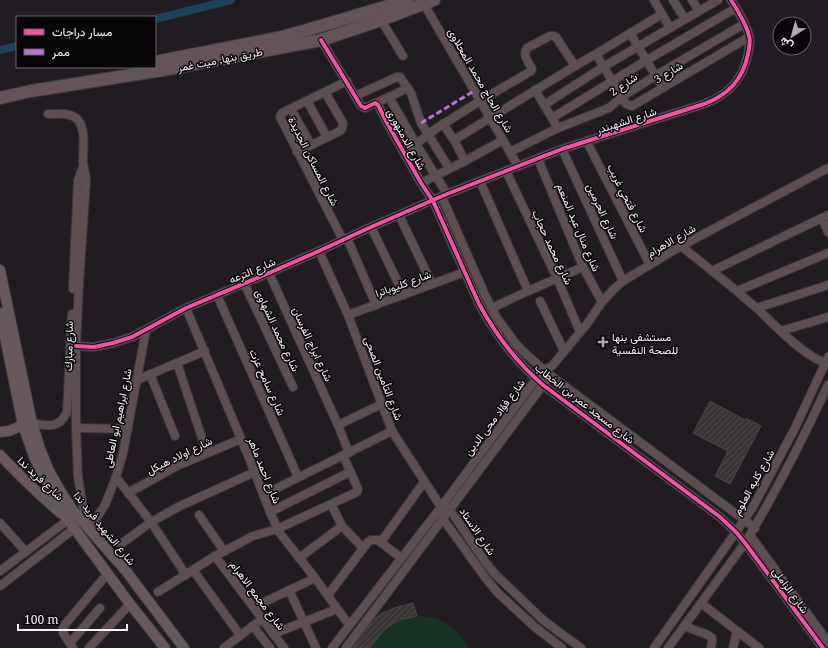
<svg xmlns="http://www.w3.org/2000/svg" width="828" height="648" font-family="'Noto Serif',Vazirmatn,serif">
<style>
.grass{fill:#183225}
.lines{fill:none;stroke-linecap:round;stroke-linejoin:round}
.canal{stroke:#1b425b;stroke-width:8}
.building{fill:url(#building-hatch);stroke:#4a4646}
.minor-casing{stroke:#39373a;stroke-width:10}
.major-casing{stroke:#39373a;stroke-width:12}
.highway-casing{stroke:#39373a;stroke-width:14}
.minor{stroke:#5c4e51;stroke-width:8}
.major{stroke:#67585c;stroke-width:10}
.highway{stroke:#645459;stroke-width:12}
.quiet{stroke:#b673d3;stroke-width:3;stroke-dasharray:6 3;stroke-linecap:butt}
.cycleway-casing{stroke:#09060a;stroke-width:6}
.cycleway{stroke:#f153a3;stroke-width:4}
.poi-dot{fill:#aca8ae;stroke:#09060a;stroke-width:1.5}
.labels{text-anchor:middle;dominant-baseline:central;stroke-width:3;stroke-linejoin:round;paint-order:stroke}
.street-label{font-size:11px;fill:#f8f3fa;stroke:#09060a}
.poi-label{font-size:11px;fill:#f8f3fa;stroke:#09060a;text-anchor:start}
</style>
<defs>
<pattern id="building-hatch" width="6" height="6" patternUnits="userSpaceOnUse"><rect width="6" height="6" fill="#393535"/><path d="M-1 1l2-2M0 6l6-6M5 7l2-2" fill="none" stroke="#4d4949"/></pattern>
</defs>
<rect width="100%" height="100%" fill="#201c21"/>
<!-- grass -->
<path class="grass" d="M413 603 417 616C439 615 459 627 468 648H351C371 621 379 609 413 603Z"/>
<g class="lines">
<!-- canal -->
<g class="canal">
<polyline points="155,19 231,0"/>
<polyline points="0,50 17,46"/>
</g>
</g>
<!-- building -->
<g class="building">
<polygon points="710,401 745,420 746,418 761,426 730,484 715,476 728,451 693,433"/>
<polygon points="413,603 417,616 407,618 399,620 389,626 382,632 370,648 353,648 373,620 382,613 394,608"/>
</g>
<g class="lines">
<defs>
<g id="minor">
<polyline points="654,0 670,28"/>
<polyline points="673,0 685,19"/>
<polyline points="692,0 699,11"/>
<polyline points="424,4 518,166"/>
<polyline points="381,20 403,56"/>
<polyline points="630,33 663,88"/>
<path d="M321 40 361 106 365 108 375 103 378 105 386 121 421 183 433 201 479 304C496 335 516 362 543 385L720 517 736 532 745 543 823 648"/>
<polyline points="596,54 626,104 632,106 749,37"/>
<polyline points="535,90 558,128"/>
<polyline points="355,96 397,77 400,77 411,93 421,123 449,168"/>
<polyline points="389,97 416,144 447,194"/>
<polyline points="307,101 327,137"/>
<polyline points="376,103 408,88"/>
<polyline points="544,105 603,67 718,0"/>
<polyline points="291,109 311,145"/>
<path d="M48 114C55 114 63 113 70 115 88 120 83 146 83 160 83 167 86 174 86 182L79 283 76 346V428L78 477 86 525"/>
<polyline points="552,118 647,60 736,8"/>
<polyline points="443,124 454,140 465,161"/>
<polyline points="454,140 575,66 596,54 662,14"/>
<polyline points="587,142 650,265"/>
<polyline points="562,149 623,281"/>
<path d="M402 150 416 144 437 128 480 101 531 71 532 69C529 62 522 56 527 48L550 36H554L556 37 575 66"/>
<path d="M297 152 340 131C343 128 343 126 343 123L325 92"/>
<polyline points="510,152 558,128 609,108 622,97 655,76 744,24"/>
<polyline points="538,159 583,267 602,302"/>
<polyline points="506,171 557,278 580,332"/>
<polyline points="480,181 528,291"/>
<polyline points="421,183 465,161 503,140"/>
<polyline points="442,197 485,295 497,318 516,344 527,355 550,375 755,528"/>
<polyline points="399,215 432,284"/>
<polyline points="822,218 828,232"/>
<polyline points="371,227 404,295"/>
<polyline points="347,238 376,305"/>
<polyline points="343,240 280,117 282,113 347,81"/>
<polyline points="681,246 737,291 828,253"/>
<polyline points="319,251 348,315 392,431 441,507 443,519 487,580 498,593 536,628 562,648"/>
<polyline points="712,271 828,215"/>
<polyline points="269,273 338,425 349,453"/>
<polyline points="244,283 293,387"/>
<polyline points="73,289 78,180 83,167"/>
<path d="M737 291C744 298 752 304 759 310 773 324 809 361 828 363"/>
<polyline points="217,295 298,477"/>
<polyline points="540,301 564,351"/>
<polyline points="186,308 247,453 270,512 279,532 315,578 349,625"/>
<polyline points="492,308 528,291 583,267"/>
<polyline points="757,308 828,285"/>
<polyline points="348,315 465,272"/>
<polyline points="781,331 828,317"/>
<path d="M76 346 94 347 113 343 132 337 186 308 269 273 319 251 371 227 447 194 562 149 704 104C728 95 743 80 748 54 749 49 751 41 749 36 746 23 738 11 731 0"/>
<polyline points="177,363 207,453"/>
<polyline points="150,374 175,436"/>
<polyline points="137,380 205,351"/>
<path d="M32 423C48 426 59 429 67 412L72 314"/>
<polyline points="338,425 382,404"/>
<polyline points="76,428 128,429"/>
<polyline points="116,477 151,522 186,575"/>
<polyline points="128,493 177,466 241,439"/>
<polyline points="263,495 392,431"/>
<polyline points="331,504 342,526 363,548"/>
<polyline points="445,507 450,510 486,563 495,574 543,620 563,635 581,648"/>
<polyline points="270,512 350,472"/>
<polyline points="199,515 224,551"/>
<polyline points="0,523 26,552"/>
<polyline points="89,529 105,505 116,477 123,453 146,330"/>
<polyline points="750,535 828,642"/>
<polyline points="381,542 424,482"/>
<polyline points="121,544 151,522 180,506 255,472"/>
<polyline points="215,556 284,648"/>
<polyline points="299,558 342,526"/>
<polyline points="193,570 240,635"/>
<polyline points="0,571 68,520"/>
<polyline points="0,586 75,528"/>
<polyline points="289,590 316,648"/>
<polyline points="158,592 215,556 253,536 277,529 357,492 358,489 343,455"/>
<polyline points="328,595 368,542 371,540 378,540 401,558"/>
<polyline points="701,603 759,648"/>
<polyline points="254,607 315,578"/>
<polyline points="253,626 270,648"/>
<polyline points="684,626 708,635 712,638 712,642 711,648"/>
<polyline points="273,634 337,609"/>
<polyline points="70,643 100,608"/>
<polyline points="73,648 63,633 63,627 108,573"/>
<polyline points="89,648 130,604"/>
<polyline points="224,648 262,619"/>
<polyline points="332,648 438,511 536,379 544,370 552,366 587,324 602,302 614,289 623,281 681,246 828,168"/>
<polyline points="346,648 546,381"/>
<polyline points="654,648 736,532 753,507 795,428 828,357"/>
<path d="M668 648 745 543C776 492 803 439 828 385"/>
<polyline points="733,648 737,631"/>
</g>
<g id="major">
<polyline points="0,270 32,423 40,449 49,471 61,492 74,512 126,571 184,648"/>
<polyline points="0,313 23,425 35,459 43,475 66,517 130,604 165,648"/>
<polyline points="0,432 9,431 23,425"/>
<path d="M0 455C20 476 39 495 62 514"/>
</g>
<g id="highway">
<polyline points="155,62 282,37 314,28 408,0"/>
<polyline points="0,98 31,91 163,70 321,40 381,20 434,0"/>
</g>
</defs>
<!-- minor casing -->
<use href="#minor" class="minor-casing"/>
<!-- major casing -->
<use href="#major" class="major-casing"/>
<!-- highway casing -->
<use href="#highway" class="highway-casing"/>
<!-- minor -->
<use href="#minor" class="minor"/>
<!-- major -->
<use href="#major" class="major"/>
<!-- highway -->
<use href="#highway" class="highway"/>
<!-- quiet -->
<polyline class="quiet" points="421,123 474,91"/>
<defs>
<g id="cycleway">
<path d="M321 40 361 106 365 108 375 103 378 105 386 121 421 183 433 201 479 304C496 335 516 362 543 385L720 517 736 532 745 543 823 648"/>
<path d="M76 346 94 347 113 343 132 337 186 308 269 273 319 251 371 227 447 194 562 149 704 104C728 95 743 80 748 54 749 49 751 41 749 36 746 23 738 11 731 0"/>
</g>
</defs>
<!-- cycleway casing -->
<use href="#cycleway" class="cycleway-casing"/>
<!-- cycleway -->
<use href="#cycleway" class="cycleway"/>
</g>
<!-- markers -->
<path class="poi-dot" d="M601 336h4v4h4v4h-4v4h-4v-4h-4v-4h4z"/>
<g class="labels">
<!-- street labels -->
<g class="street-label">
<text transform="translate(220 59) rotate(-11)">طريق بنها, ميت غمر</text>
<text transform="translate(668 72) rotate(-31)">شارع 3</text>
<text transform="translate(481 80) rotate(60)">شارع الحاج محمد المحلاوى</text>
<text transform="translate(623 84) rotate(-35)">شارع 2</text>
<text transform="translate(626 120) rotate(-18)">شارع الشهبندر</text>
<text transform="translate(407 139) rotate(61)">شارع الدمنهورى</text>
<text transform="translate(314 161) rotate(63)">شارع المساكن الجديدة</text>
<text transform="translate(628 198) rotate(63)">شارع فتحي غريب</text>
<text transform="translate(603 211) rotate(65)">شارع الحرمين</text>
<text transform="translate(579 227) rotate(67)">شارع منال عبد المنعم</text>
<text transform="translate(671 240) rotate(-30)">شارع الاهرام</text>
<text transform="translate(553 247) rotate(65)">شارع محمد حجاب</text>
<text transform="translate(252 270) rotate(-23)">شارع الترعه</text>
<text transform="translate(403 283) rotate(-20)">شارع كليوباترا</text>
<text transform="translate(278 330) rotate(65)">شارع محمد الشهاوى</text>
<text transform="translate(313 344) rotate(65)">شارع ابراج الفرسان</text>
<text transform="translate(68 346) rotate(-89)">شارع مبارك</text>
<text transform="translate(384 378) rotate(69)">شارع التأمين الصحى</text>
<text transform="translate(268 382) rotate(66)">شارع سامح عزت</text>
<text transform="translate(585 403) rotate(38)">شارع مسجد عمر بن الخطاب</text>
<text transform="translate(494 417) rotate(-53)">شارع فؤاد محى الدين</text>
<text transform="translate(117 418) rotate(-78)">شارع ابراهيم ابو العاطى</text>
<text transform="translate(179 455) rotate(-26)">شارع اولاد هيكل</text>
<text transform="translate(265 470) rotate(68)">شارع احمد ماهر</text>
<text transform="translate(41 478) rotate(43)">شارع فريد ندا</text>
<text transform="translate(753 482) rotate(-61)">شارع كليه العلوم</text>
<text transform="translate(105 528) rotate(51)">شارع الشهيد فريد ندا</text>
<text transform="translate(478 531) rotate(56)">شارع الاستاد</text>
<text transform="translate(791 590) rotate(54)">شارع الزاملي</text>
<text transform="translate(258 595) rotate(53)">شارع مجمع الاهرام</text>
</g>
<!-- poi labels -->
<g class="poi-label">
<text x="612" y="336">مستشفى بنها<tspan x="612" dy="13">للصحة النفسية</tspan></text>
</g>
</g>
<!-- legend -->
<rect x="16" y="16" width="140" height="52" fill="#09060a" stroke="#69656a"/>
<rect x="24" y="29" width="20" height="6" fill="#f153a3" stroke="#69656a"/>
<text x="52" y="36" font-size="12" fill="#f8f3fa">مسار دراجات</text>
<rect x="24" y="49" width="20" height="6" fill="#b673d3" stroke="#69656a"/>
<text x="52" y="56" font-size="12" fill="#f8f3fa">ممر</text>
<!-- north arrow -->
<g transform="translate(792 36) rotate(217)"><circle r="19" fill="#09060a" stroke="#69656a"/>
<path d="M0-3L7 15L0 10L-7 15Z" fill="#aca8ae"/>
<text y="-6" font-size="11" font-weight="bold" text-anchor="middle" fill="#f8f3fa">ش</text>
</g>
<!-- scale -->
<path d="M18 624v6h109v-6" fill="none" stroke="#f8f3fa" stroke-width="2"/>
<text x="24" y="624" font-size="12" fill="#f8f3fa" stroke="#09060a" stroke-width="3" paint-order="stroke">100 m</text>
</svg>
